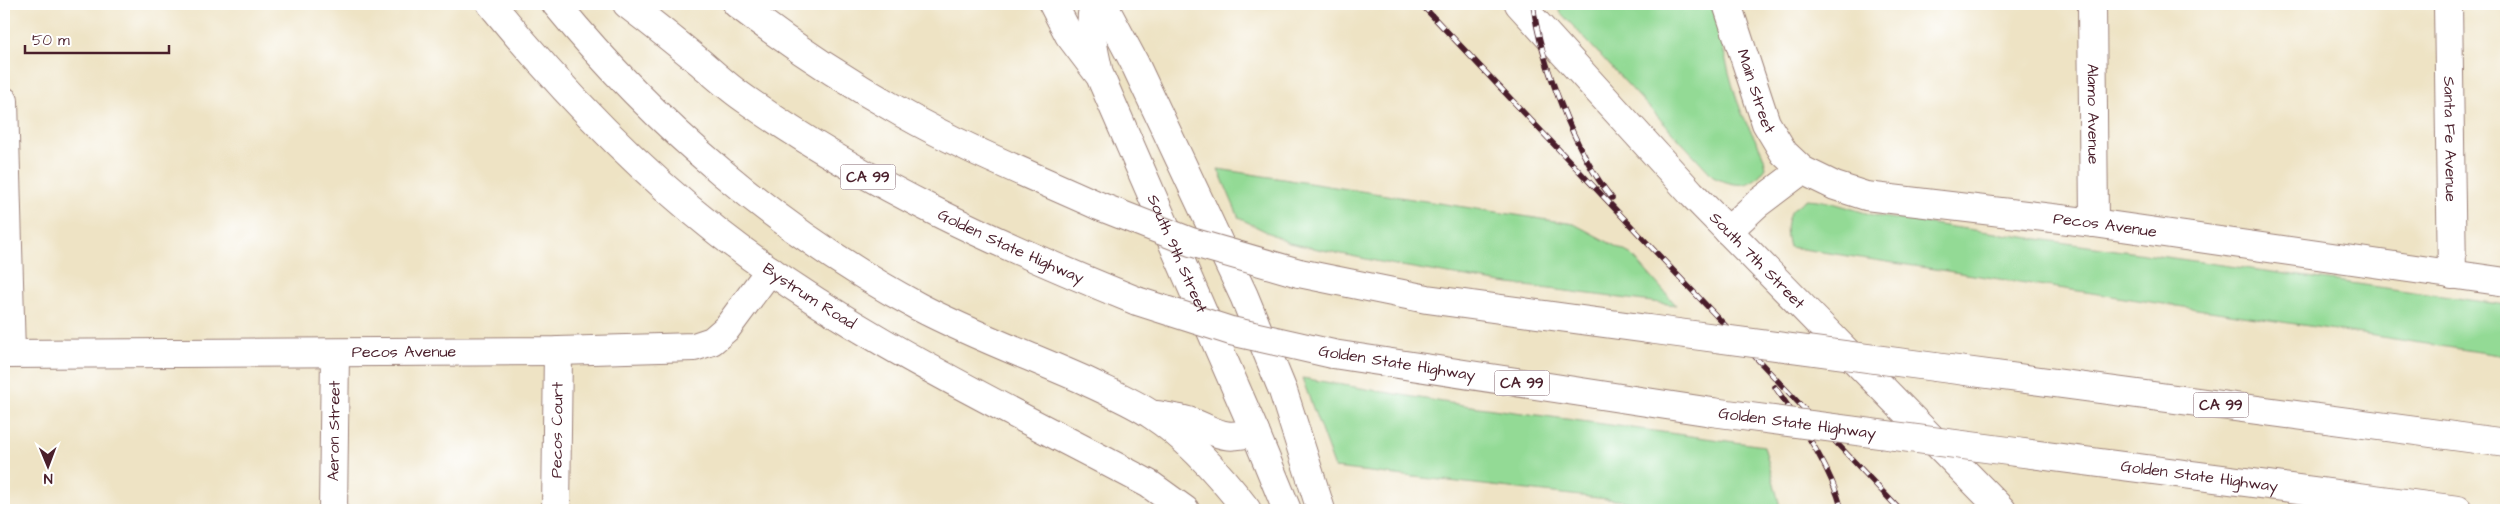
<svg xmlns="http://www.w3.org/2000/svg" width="2510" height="514" font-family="'Architects Daughter',sans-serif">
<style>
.green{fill:#93da95;stroke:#6e7c60}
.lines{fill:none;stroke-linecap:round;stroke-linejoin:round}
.minor-casing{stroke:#9c8178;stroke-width:30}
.major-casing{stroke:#9c8178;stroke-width:30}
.highway-casing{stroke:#9c8178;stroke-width:30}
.minor{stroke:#fff;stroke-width:28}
.major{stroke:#fff;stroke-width:28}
.highway{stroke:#fff;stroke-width:28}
.rail-casing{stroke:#4a1f2b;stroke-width:5.5}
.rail{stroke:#fff;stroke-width:4;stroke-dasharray:11;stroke-linecap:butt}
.highway-bridge-casing{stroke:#9c8178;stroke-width:30;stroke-linecap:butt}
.highway-bridge{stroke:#fff;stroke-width:28}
.labels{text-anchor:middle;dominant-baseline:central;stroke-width:4;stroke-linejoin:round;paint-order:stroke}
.shield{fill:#fff;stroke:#80626b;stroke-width:1}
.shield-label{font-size:15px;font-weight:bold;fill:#4a1f2b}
.street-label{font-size:16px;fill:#4a1f2b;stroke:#fff}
</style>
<rect width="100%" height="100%" fill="#fff"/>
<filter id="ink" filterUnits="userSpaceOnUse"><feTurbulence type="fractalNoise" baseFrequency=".02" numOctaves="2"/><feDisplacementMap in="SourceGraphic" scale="10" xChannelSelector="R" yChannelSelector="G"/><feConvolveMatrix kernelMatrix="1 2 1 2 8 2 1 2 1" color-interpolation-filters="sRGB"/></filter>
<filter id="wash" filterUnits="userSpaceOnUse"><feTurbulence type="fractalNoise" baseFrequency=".0096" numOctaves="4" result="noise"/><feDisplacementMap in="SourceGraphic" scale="20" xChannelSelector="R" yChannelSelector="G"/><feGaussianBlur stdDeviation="1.12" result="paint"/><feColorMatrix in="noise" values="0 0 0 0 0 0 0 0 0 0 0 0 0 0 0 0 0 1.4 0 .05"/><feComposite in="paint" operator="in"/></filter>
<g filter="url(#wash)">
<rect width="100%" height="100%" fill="#eee3c4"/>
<!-- green -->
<g class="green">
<path d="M1558 4H1712C1722 39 1728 77 1741 111 1748 131 1763 146 1766 167 1751 189 1738 187 1715 178L1560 12Z"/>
<polygon points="1218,169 1574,224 1632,255 1676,305 1502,283 1390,264 1289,243 1239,218"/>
<path d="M1807 199C1832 200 1857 212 1882 217L2506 305V356L1789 247C1783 224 1786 211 1807 199Z"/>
<polygon points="1302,378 1449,403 1764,446 1781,510 1703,510 1335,468"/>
</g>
</g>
<g filter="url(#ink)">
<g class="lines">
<defs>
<g id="minor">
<path id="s1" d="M491 4C559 87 633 165 718 232 849 335 1003 406 1149 484L1185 510"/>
<path id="s2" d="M1519 4 1691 193 2002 510"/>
<path id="s3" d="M1727 4 1766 123 1784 153 1802 170"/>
<path id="s4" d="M2092 4 2094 223"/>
<path id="s5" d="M2448 4 2452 275"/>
<polyline points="4,101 11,354"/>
<path id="s6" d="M1728 231 1757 204 1802 170 1835 186 1866 196 2094 223 2506 282"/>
<path id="s7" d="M4 354 558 351 694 347 712 341 727 328 770 270"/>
<path id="s8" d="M333 510 335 353"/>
<path id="s9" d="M556 510 558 351"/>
</g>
<g id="major">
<path id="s10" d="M1053 4 1069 35 1100 76 1255 432 1287 510"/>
<path d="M1094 4C1088 27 1093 46 1098 69"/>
<polyline points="1103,4 1134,62 1244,296 1283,391 1321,510"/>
</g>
<g id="highway">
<path d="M556 4C655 125 781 233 919 307 972 335 1030 356 1086 381 1108 392 1132 401 1152 415 1189 439 1221 476 1247 510"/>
<path id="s11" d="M627 4C652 23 677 43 701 63 716 76 731 90 748 101 869 186 1001 246 1137 301"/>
<path d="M737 4C789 44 845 81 902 113 965 149 1033 176 1099 206"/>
<polyline points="1299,273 1427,299 1648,329"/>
<polyline points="1333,354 1712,412"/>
<polyline points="1935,367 2506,443"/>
<path d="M1157 415C1167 417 1178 418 1188 421 1219 432 1220 441 1255 432"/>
<path id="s12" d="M2016 452 2458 510"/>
</g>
</defs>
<!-- minor casing -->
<use href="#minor" class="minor-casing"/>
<!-- major casing -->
<use href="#major" class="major-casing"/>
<!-- highway casing -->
<use href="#highway" class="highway-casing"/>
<!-- minor -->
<use href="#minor" class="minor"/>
<!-- major -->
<use href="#major" class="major"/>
<!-- highway -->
<use href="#highway" class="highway"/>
<defs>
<g id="rail">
<polyline points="1421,4 1900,510"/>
<path d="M1533 4C1540 60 1576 155 1612 198"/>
<path d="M1775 387C1801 425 1830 465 1842 510"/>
</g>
</defs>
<!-- rail casing -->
<use href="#rail" class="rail-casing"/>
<!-- rail -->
<use href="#rail" class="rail"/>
<defs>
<g id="highway-bridge">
<polyline points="1099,206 1191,242 1299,273"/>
<polyline points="1137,301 1231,331 1333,354"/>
<polyline points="1648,329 1935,367"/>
<path id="s13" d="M1712 412 2016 452"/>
</g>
</defs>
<!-- highway-bridge casing -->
<use href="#highway-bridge" class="highway-bridge-casing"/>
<!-- highway-bridge -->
<use href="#highway-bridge" class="highway-bridge"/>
</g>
</g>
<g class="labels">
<!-- shield labels -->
<g class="shield">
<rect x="840.5" y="164.5" width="55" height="25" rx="4"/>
<rect x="1494.5" y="370.5" width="55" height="25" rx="4"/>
<rect x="2193.5" y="392.5" width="55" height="25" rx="4"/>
</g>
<g class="shield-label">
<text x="868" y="177">CA 99</text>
<text x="1522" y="383">CA 99</text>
<text x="2221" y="405">CA 99</text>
</g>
<!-- street labels -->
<g class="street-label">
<text stroke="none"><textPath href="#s3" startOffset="92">Main Street</textPath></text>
<text stroke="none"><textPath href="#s4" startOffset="110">Alamo Avenue</textPath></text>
<text stroke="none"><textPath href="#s5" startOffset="135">Santa Fe Avenue</textPath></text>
<text stroke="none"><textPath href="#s6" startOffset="406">Pecos Avenue</textPath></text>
<text stroke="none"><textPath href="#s11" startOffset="456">Golden State Highway</textPath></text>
<text stroke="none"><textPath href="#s10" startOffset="280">South 9th Street</textPath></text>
<text stroke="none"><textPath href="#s2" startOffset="350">South 7th Street</textPath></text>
<text stroke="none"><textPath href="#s1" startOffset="434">Bystrum Road</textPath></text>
<text stroke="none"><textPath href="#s7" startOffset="400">Pecos Avenue</textPath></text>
<text transform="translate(1397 363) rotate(9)">Golden State Highway</text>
<text stroke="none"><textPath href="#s13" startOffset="86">Golden State Highway</textPath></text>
<text stroke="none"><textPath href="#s9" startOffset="80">Pecos Court</textPath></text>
<text stroke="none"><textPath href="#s8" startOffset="79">Aeron Street</textPath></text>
<text stroke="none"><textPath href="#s12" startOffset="185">Golden State Highway</textPath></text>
</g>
</g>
<!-- margin -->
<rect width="2510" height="514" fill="none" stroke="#fff" stroke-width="20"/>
<!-- north arrow -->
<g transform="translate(48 466) rotate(179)" stroke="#ffffff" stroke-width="4" paint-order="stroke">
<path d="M0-4L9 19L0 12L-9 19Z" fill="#4a1f2b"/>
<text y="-8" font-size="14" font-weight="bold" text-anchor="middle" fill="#4a1f2b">N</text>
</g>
<!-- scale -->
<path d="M25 45v8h144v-8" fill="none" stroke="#4a1f2b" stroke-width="2.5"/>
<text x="32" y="45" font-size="15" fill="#4a1f2b" stroke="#ffffff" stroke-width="4" paint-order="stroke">50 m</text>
</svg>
